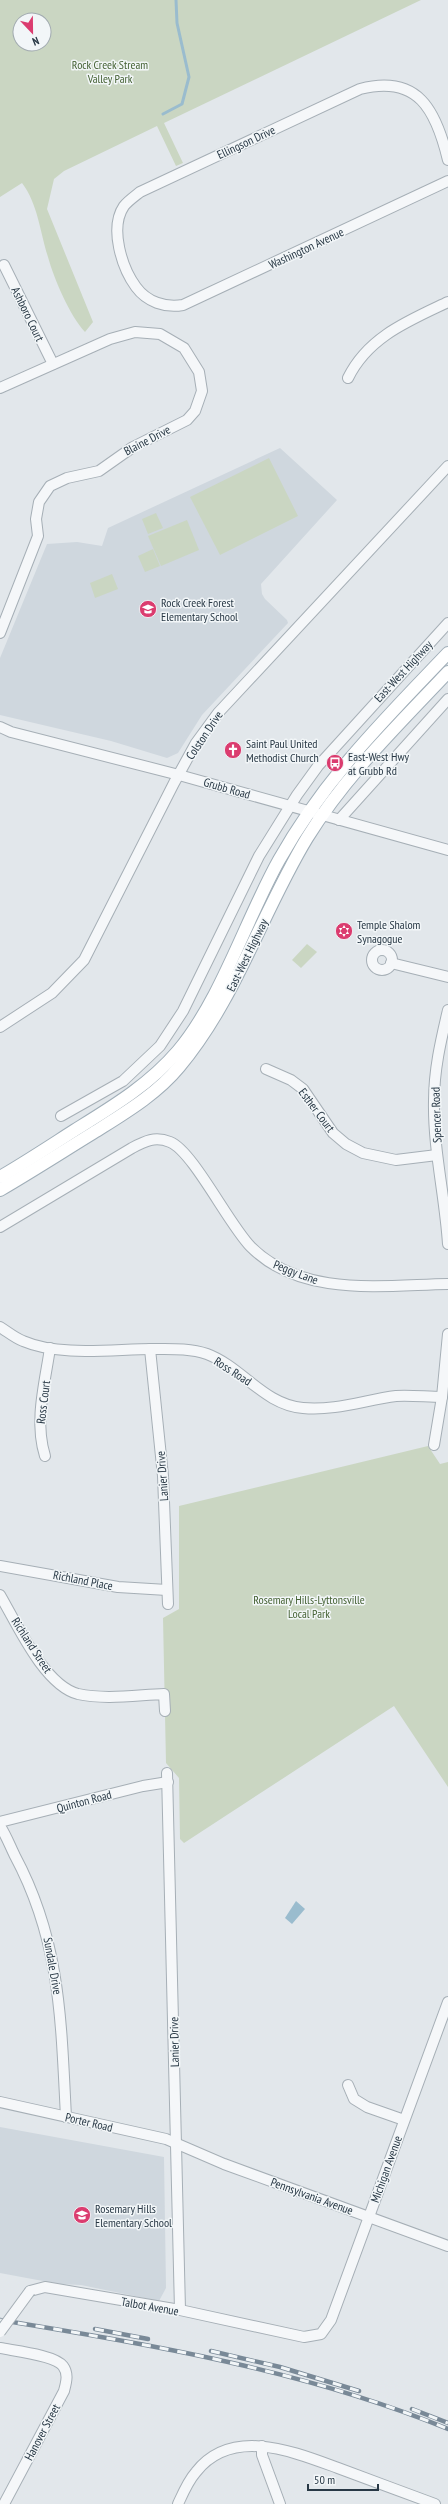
<svg xmlns="http://www.w3.org/2000/svg" width="448" height="2504" font-family="'PT Sans Narrow',sans-serif">
<style>
.built{fill:#cfd7de}
.green{fill:#cad6c2;fill-rule:evenodd}
.water{fill:#9abcce}
.lines{fill:none;stroke-linecap:round;stroke-linejoin:round}
.stream{stroke:#9abcce;stroke-width:3}
.minor-casing{stroke:#a6afb6;stroke-width:12}
.major-casing{stroke:#a0aeb8;stroke-width:14}
.minor{stroke:#f5f7f9;stroke-width:10}
.major{stroke:#fff;stroke-width:12}
.rail-casing{stroke:#798997;stroke-width:4.5}
.rail{stroke:#f2f6f8;stroke-width:3;stroke-dasharray:9;stroke-linecap:butt}
.minor-bridge-casing{stroke:#a6afb6;stroke-width:12;stroke-linecap:butt}
.minor-bridge{stroke:#f5f7f9;stroke-width:10}
.labels{text-anchor:middle;dominant-baseline:central;stroke-width:3;stroke-linejoin:round;paint-order:stroke}
.park-label{font-size:12px;fill:#456234;stroke:#f2f6f8}
.street-label{font-size:12px;fill:#283845;stroke:#f2f6f8}
.poi-label{font-size:12px;fill:#283845;stroke:#f2f6f8;text-anchor:start}
</style>
<rect width="100%" height="100%" fill="#e2e7eb"/>
<!-- built -->
<g class="built">
<polygon points="280,448 337,500 261,584 262,594 265,599 287,620 288,623 202,715 178,753 167,758 111,741 0,715 0,658 47,544 77,542 102,546 108,528"/>
<polygon points="0,2127 164,2157 166,2288 159,2301 81,2285 59,2284 0,2273"/>
</g>
<!-- green -->
<g class="green">
<path d="M0 0H421L164 123 183 163 176 166 157 126 64 171 54 179 47 209 93 322 85 332C70 316 54 279 48 257 40 232 38 204 22 183L0 197ZM20 20H44V44H20Z"/>
<polygon points="269,458 298,516 220,555 190,497"/>
<polygon points="156,513 163,528 148,534 142,519"/>
<polygon points="187,520 199,550 161,566 148,536"/>
<polygon points="153,549 160,566 145,572 138,556"/>
<polygon points="112,574 118,589 95,598 90,583"/>
<polygon points="307,944 317,952 301,968 292,960"/>
<polygon points="428,1446 440,1464 448,1462 448,1787 394,1706 184,1843 180,1839 179,1778 166,1763 163,1618 179,1609 179,1506"/>
</g>
<!-- water -->
<polygon class="water" points="296,1901 305,1909 292,1924 285,1918"/>
<g class="lines">
<!-- stream -->
<polyline class="stream" points="163,114 182,104 189,77 177,23 176,0"/>
<defs>
<g id="minor">
<path d="M448 160C436 110 418 74 360 89L140 192C135 196 128 201 124 206 109 228 122 268 136 287 147 302 165 308 183 305L448 181"/>
<polyline points="4,265 53,364"/>
<path d="M348 378C368 337 408 321 448 302"/>
<polyline points="0,388 110,339 135,332 160,334 184,348 199,372 202,391 195,411 187,420 133,447 99,471 67,478 50,486 39,502 36,519 38,536 0,633"/>
<polyline points="0,727 11,732 179,775 448,850"/>
<polyline points="339,820 448,699"/>
<circle cx="382" cy="960" r="10"/>
<polyline points="391,963 448,977"/>
<path d="M448 1010C441 1040 434 1069 434 1101 433 1149 445 1196 448 1244"/>
<polyline points="0,1027 52,993 84,960 174,783 196,743 218,713 448,466"/>
<polyline points="266,1069 291,1080 303,1089 333,1133 346,1144 363,1153 396,1160 437,1155"/>
<polyline points="61,1116 123,1081 160,1046 183,1011 259,856 297,795 318,766 448,623"/>
<path d="M0 1227 132 1148C145 1141 155 1136 170 1142 193 1151 229 1225 251 1247 302 1298 383 1285 448 1284"/>
<path d="M0 1327C8 1332 15 1338 23 1341 60 1357 113 1349 153 1349 170 1349 190 1348 207 1354 242 1367 264 1405 303 1408 335 1411 365 1400 396 1396 411 1395 427 1397 442 1397"/>
<polyline points="150,1349 163,1476 168,1604"/>
<polyline points="434,1445 442,1397 448,1334"/>
<path d="M45 1456C34 1421 45 1383 50 1348"/>
<polyline points="0,1566 118,1587 167,1590"/>
<path d="M0 1595C17 1624 44 1685 78 1694 105 1700 137 1695 164 1694L165 1711"/>
<polyline points="167,1773 180,2310"/>
<polyline points="0,1822 143,1786 168,1782"/>
<path d="M0 1826C6 1835 10 1846 15 1856 61 1942 61 2022 66 2117"/>
<polyline points="348,2085 354,2099 367,2107 404,2120"/>
<polyline points="0,2102 166,2139 224,2164 448,2246"/>
<polyline points="30,2291 45,2287 180,2310 304,2337 321,2334 331,2320 448,2002"/>
<path d="M0 2348C15 2351 55 2355 63 2366 69 2374 66 2383 64 2391L4 2504"/>
<polyline points="262,2446 262,2455 280,2504"/>
<path d="M178 2504C183 2493 188 2481 196 2472 232 2426 294 2452 338 2468 370 2480 403 2492 435 2504"/>
</g>
<g id="major">
<path d="M0 1177C26 1162 50 1146 75 1130 112 1107 149 1085 178 1051 221 1000 246 919 279 860 325 778 384 720 448 653"/>
<path d="M0 1190C31 1172 62 1152 93 1133 123 1114 156 1095 179 1067 236 999 262 912 307 838 345 776 399 724 448 672"/>
</g>
</defs>
<!-- minor casing -->
<use href="#minor" class="minor-casing"/>
<!-- major casing -->
<use href="#major" class="major-casing"/>
<!-- minor -->
<use href="#minor" class="minor"/>
<!-- major -->
<use href="#major" class="major"/>
<defs>
<g id="rail">
<path d="M0 2320C152 2345 304 2370 448 2429"/>
<polyline points="95,2329 148,2339"/>
<polyline points="211,2351 280,2367 359,2391"/>
<polyline points="412,2409 448,2423"/>
</g>
</defs>
<!-- rail casing -->
<use href="#rail" class="rail-casing"/>
<!-- rail -->
<use href="#rail" class="rail"/>
<defs>
<polyline id="minor-bridge" points="0,2332 30,2291"/>
</defs>
<!-- minor-bridge casing -->
<use href="#minor-bridge" class="minor-bridge-casing"/>
<!-- minor-bridge -->
<use href="#minor-bridge" class="minor-bridge"/>
</g>
<!-- icons -->
<defs>
<symbol id="school-disc" viewBox="-11 -11 22 22"><circle r="9.5" fill="#db3c6f" stroke="#f2f6f8"/><path d="M0-5L7-2L0 1L-7-2ZM-4 1L0 2.5L4 1V4Q0 6-4 4Z" fill="#fff"/></symbol>
<symbol id="church-disc" viewBox="-11 -11 22 22"><circle r="9.5" fill="#db3c6f" stroke="#f2f6f8"/><path d="M-1.2-6h2.4v3.5h3.3v2.4h-3.3V6h-2.4V-.1h-3.3v-2.4h3.3Z" fill="#fff"/></symbol>
<symbol id="bus-disc" viewBox="-11 -11 22 22"><circle r="9.5" fill="#db3c6f" stroke="#f2f6f8"/><path d="M-5-6H5V4H4V6H2V4H-2V6H-4V4H-5ZM-3.5-4V0h7V-4ZM-3.5 1.2v1.5H-2V1.2ZM2 1.2v1.5H3.5V1.2Z" fill="#fff"/></symbol>
<symbol id="synagogue-disc" viewBox="-11 -11 22 22"><circle r="9.5" fill="#db3c6f" stroke="#f2f6f8"/><path d="M0-6.5L5.6 3.2H-5.6ZM0 6.5L5.6-3.2H-5.6Z" fill="#fff"/></symbol>
</defs>
<g fill-rule="evenodd">
<use href="#school-disc" x="138" y="599" width="20" height="20"/>
<use href="#church-disc" x="223" y="740" width="20" height="20"/>
<use href="#bus-disc" x="325" y="753" width="20" height="20"/>
<use href="#synagogue-disc" x="334" y="921" width="20" height="20"/>
<use href="#school-disc" x="72" y="2205" width="20" height="20"/>
</g>
<g class="labels">
<!-- park labels -->
<g class="park-label">
<text x="110" y="64">Rock Creek Stream<tspan x="110" dy="14">Valley Park</tspan></text>
<text x="309" y="1599">Rosemary Hills-Lyttonsville<tspan x="309" dy="14">Local Park</tspan></text>
</g>
<!-- street labels -->
<g class="street-label">
<text transform="translate(246 142) rotate(-25)">Ellingson Drive</text>
<text transform="translate(306 248) rotate(-25)">Washington Avenue</text>
<text transform="translate(28 314) rotate(64)">Ashboro Court</text>
<text transform="translate(147 440) rotate(-28)">Blaine Drive</text>
<text transform="translate(403 671) rotate(-47)">East-West Highway</text>
<text transform="translate(204 735) rotate(-56)">Colston Drive</text>
<text transform="translate(227 788) rotate(16)">Grubb Road</text>
<text transform="translate(247 955) rotate(-64)">East-West Highway</text>
<text transform="translate(317 1110) rotate(53)">Esther Court</text>
<text transform="translate(436 1115) rotate(-92)">Spencer Road</text>
<text transform="translate(296 1272) rotate(21)">Peggy Lane</text>
<text transform="translate(233 1371) rotate(33)">Ross Road</text>
<text transform="translate(43 1402) rotate(-83)">Ross Court</text>
<text transform="translate(162 1476) rotate(-94)">Lanier Drive</text>
<text transform="translate(83 1580) rotate(11)">Richland Place</text>
<text transform="translate(32 1645) rotate(57)">Richland Street</text>
<text transform="translate(84 1801) rotate(-15)">Quinton Road</text>
<text transform="translate(53 1966) rotate(80)">Sundale Drive</text>
<text transform="translate(174 2042) rotate(-91)">Lanier Drive</text>
<text transform="translate(89 2122) rotate(13)">Porter Road</text>
<text transform="translate(386 2169) rotate(-70)">Michigan Avenue</text>
<text transform="translate(312 2196) rotate(20)">Pennsylvania Avenue</text>
<text transform="translate(150 2306) rotate(10)">Talbot Avenue</text>
<text transform="translate(42 2432) rotate(-62)">Hanover Street</text>
</g>
<!-- poi labels -->
<g class="poi-label">
<text x="161" y="602">Rock Creek Forest<tspan x="161" dy="14">Elementary School</tspan></text>
<text x="246" y="743">Saint Paul United<tspan x="246" dy="14">Methodist Church</tspan></text>
<text x="348" y="756">East-West Hwy<tspan x="348" dy="14">at Grubb Rd</tspan></text>
<text x="357" y="924">Temple Shalom<tspan x="357" dy="14">Synagogue</tspan></text>
<text x="95" y="2208">Rosemary Hills<tspan x="95" dy="14">Elementary School</tspan></text>
</g>
</g>
<!-- north arrow -->
<g transform="translate(32 32) rotate(158)"><circle r="19" fill="#f2f6f8" stroke="#a1aab0"/>
<path d="M0-3L7 15L0 10L-7 15Z" fill="#db3c6f"/>
<text y="-6" font-size="11" font-weight="bold" text-anchor="middle" fill="#283845">N</text>
</g>
<!-- scale -->
<path d="M308 2484v6h70v-6" fill="none" stroke="#283845" stroke-width="2"/>
<text x="314" y="2484" font-size="12" fill="#283845" stroke="#f2f6f8" stroke-width="3" paint-order="stroke">50 m</text>
</svg>
